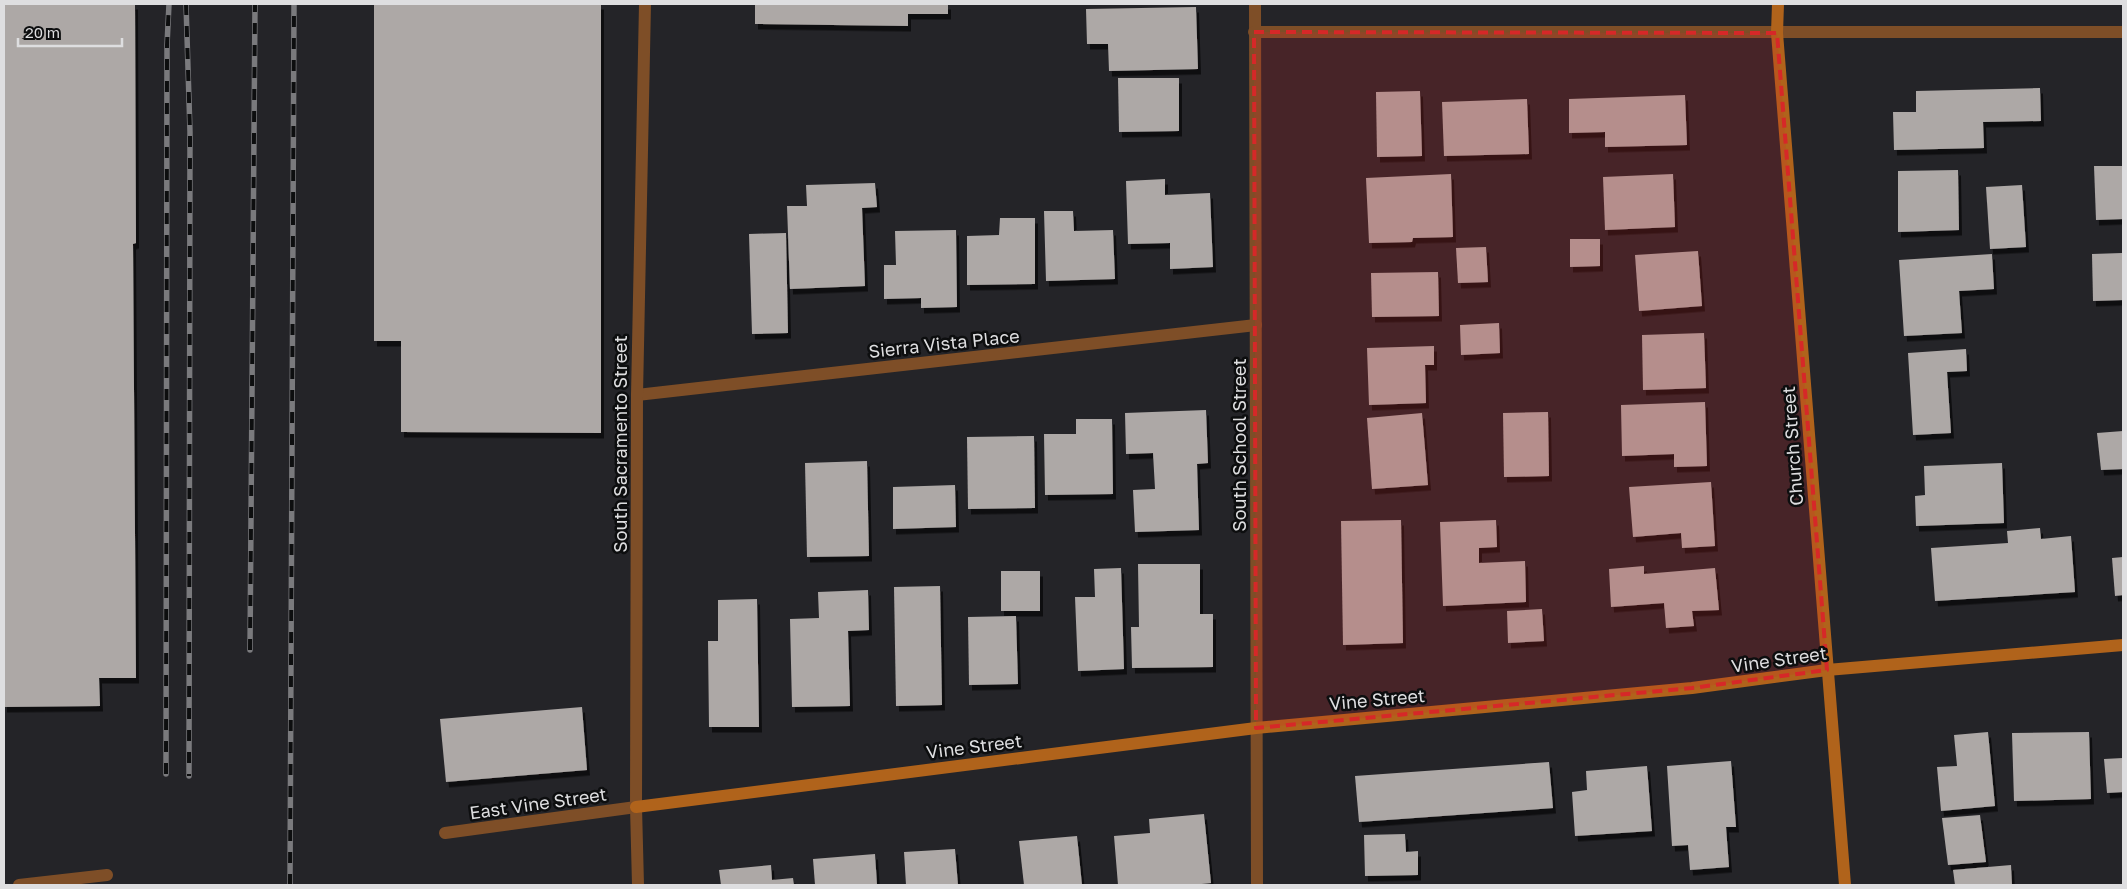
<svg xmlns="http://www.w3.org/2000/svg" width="2127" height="889" font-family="'Golos Text',sans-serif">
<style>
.building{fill:#ada8a6;filter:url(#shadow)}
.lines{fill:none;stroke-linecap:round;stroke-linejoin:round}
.street{stroke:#7e4e27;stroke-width:12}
.secondary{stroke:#b0631b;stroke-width:12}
.rail-casing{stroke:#7a7a7d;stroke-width:5.5}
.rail{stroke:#0d0e0f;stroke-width:4;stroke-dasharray:11;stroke-linecap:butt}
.marked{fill:#d62828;fill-opacity:0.2;stroke:#d62828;stroke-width:4;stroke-dasharray:10 6;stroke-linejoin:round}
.labels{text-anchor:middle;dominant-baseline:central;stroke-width:5;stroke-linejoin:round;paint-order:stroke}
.street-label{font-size:18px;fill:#dedee0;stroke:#0d0e0f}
</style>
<defs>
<filter id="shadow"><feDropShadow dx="3" dy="5.5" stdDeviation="0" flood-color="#0009"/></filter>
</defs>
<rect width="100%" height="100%" fill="#242428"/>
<!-- building -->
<g class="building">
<polygon points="4,4 135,4 136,243 133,244 136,678 99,678 100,706 4,707"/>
<polygon points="374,4 601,4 601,433 401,432 401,341 374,341"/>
<polygon points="755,4 948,4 948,14 908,14 908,26 755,24"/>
<polygon points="1196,7 1198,69 1109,71 1108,44 1087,44 1086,9"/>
<polygon points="1118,78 1179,78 1179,131 1119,132"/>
<polygon points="2040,88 2041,121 1983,122 1984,148 1894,150 1893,112 1916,112 1916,91"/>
<polygon points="1420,91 1422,156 1377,157 1376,92"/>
<polygon points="1685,95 1687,145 1605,147 1605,132 1569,133 1569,99"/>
<polygon points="1527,99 1529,154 1444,156 1442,102"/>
<polygon points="2094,166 2123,166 2123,219 2096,220"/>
<polygon points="1958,170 1959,230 1898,232 1898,171"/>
<polygon points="1451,174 1453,237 1413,238 1412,242 1369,243 1366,178"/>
<polygon points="1673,174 1675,227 1605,230 1603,177"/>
<polygon points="1165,179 1165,195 1210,193 1213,267 1170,269 1170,243 1128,244 1126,181"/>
<polygon points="875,183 877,207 862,208 865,286 790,289 787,206 807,206 806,185"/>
<polygon points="2022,185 2026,247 1990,249 1986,187"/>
<polygon points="1044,211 1073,211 1074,231 1113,230 1115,279 1046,281"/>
<polygon points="1000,218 1035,218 1035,284 967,285 967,236 999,235"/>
<polygon points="956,230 957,307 921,308 921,298 884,299 884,265 896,265 895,231"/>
<polygon points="786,233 788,333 752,334 749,234"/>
<polygon points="1570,239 1600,239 1600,266 1570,267"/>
<polygon points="1486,247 1488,282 1458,283 1456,248"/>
<polygon points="1698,251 1702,306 1639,311 1635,255"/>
<polygon points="2122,253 2123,300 2093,301 2092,254"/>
<polygon points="1992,254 1994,289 1959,291 1962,333 1904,336 1899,260"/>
<polygon points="1438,272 1439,316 1372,317 1371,273"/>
<polygon points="1499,323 1500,353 1461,355 1460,325"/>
<polygon points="1704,333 1706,388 1643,390 1642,335"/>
<polygon points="1434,346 1434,365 1425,365 1426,403 1369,405 1367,348"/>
<polygon points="1966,349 1967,371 1947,372 1951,433 1913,435 1908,353"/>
<polygon points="1705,402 1707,466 1674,467 1674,454 1622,456 1621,405"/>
<polygon points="1206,410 1208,463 1197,464 1199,530 1135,532 1133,490 1155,489 1153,453 1126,454 1125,413"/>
<polygon points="1548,412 1549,476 1504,477 1503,413"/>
<polygon points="1422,413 1428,485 1372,489 1367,418"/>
<polygon points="1076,419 1112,419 1113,494 1045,495 1044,434 1076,434"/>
<polygon points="2123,431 2123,469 2101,470 2097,433"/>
<polygon points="1034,436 1035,508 968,509 967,437"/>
<polygon points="867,461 869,556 807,557 805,463"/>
<polygon points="2002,463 2004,523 1916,526 1915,496 1925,495 1924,466"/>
<polygon points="1711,482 1715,546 1682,548 1681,533 1633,537 1629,487"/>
<polygon points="955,485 956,527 893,529 893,487"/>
<polygon points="1401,520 1403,643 1343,645 1341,521"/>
<polygon points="1496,520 1497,547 1479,548 1479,563 1525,561 1526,602 1443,606 1440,522"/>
<polygon points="2040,528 2041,539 2071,536 2075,592 1935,601 1931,548 2008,543 2007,531"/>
<polygon points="2123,557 2123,595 2115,596 2112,558"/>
<polygon points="1138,564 1200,564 1200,614 1213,614 1213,667 1132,668 1131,627 1139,627"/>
<polygon points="1644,566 1644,574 1715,568 1719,610 1692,611 1694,626 1666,628 1664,603 1611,607 1609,569"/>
<polygon points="1121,568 1124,669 1078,671 1075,597 1095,597 1094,569"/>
<rect x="1001" y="571" width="39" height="40"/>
<polygon points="940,586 942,705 896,706 894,587"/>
<polygon points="868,590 869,630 848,631 850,706 792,707 790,619 819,618 818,592"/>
<polygon points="757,599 759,727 709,727 708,641 718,641 718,600"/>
<polygon points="1542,609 1544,641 1508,643 1507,611"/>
<polygon points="1016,616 1018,684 969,685 968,617"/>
<polygon points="582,707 587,770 446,782 440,719"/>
<polygon points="1988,732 1995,806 1941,811 1937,767 1957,766 1954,735"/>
<polygon points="2089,732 2091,799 2014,801 2012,733"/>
<polygon points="2123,758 2123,792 2107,793 2104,759"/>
<polygon points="1731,761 1736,827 1726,827 1729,867 1690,870 1688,845 1672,846 1667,766"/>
<polygon points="1549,762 1553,808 1359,822 1355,776"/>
<polygon points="1647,766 1652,831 1575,836 1572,792 1587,790 1586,771"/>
<polygon points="1204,814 1211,883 1192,885 1118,885 1114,836 1150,833 1149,819"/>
<polygon points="1980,815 1986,862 1948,865 1942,818"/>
<polygon points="1405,834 1406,852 1418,851 1418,875 1365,876 1364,835"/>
<polygon points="1077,836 1082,885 1024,885 1019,841"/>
<polygon points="955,849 958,885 906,885 904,852"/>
<polygon points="875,854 877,885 815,885 813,859"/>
<polygon points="771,865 772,880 793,878 794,885 721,885 719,870"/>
<polygon points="2011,865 2012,885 1955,885 1953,870"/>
</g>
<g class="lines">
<!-- street -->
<g class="street">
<polyline points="1255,4 1257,885"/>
<polyline points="1254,32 2123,32"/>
<polyline points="637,395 1256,325"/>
<polyline points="445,833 636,807"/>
<polyline points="19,885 107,875"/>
<polyline points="638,885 636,807 637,395 645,4"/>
</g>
<!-- secondary -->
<g class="secondary">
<polyline points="1778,4 1777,33 1845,885"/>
<polyline points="636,807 1256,728 1692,688 1827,670 2123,645"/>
</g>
<defs>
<g id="rail">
<polyline points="186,4 190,132 189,776"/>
<polyline points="250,650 255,4"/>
<polyline points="166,774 167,45 169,4"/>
<polyline points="290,885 294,4"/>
</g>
</defs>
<!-- rail casing -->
<use href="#rail" class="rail-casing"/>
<!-- rail -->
<use href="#rail" class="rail"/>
</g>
<!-- marked area -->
<path class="marked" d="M1254 32 1777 33 1827 670 1692 688 1256 728Z"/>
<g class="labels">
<!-- street labels -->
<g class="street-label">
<text transform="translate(944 343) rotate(-6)">Sierra Vista Place</text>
<text transform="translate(620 444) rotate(-90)">South Sacramento Street</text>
<text transform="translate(1239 445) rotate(-90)">South School Street</text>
<text transform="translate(1792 446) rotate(-94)">Church Street</text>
<text transform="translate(1779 659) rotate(-8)">Vine Street</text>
<text transform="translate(1377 699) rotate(-5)">Vine Street</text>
<text transform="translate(974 746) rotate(-7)">Vine Street</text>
<text transform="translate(538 803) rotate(-8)">East Vine Street</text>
</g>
</g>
<!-- border -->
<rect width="2127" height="889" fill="none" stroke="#dedee0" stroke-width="10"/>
<!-- scale -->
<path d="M18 38v8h104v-8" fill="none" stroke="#dedee0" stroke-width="2.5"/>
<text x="25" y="38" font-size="15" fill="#dedee0" stroke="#0d0e0f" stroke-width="4" paint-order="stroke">20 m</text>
</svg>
